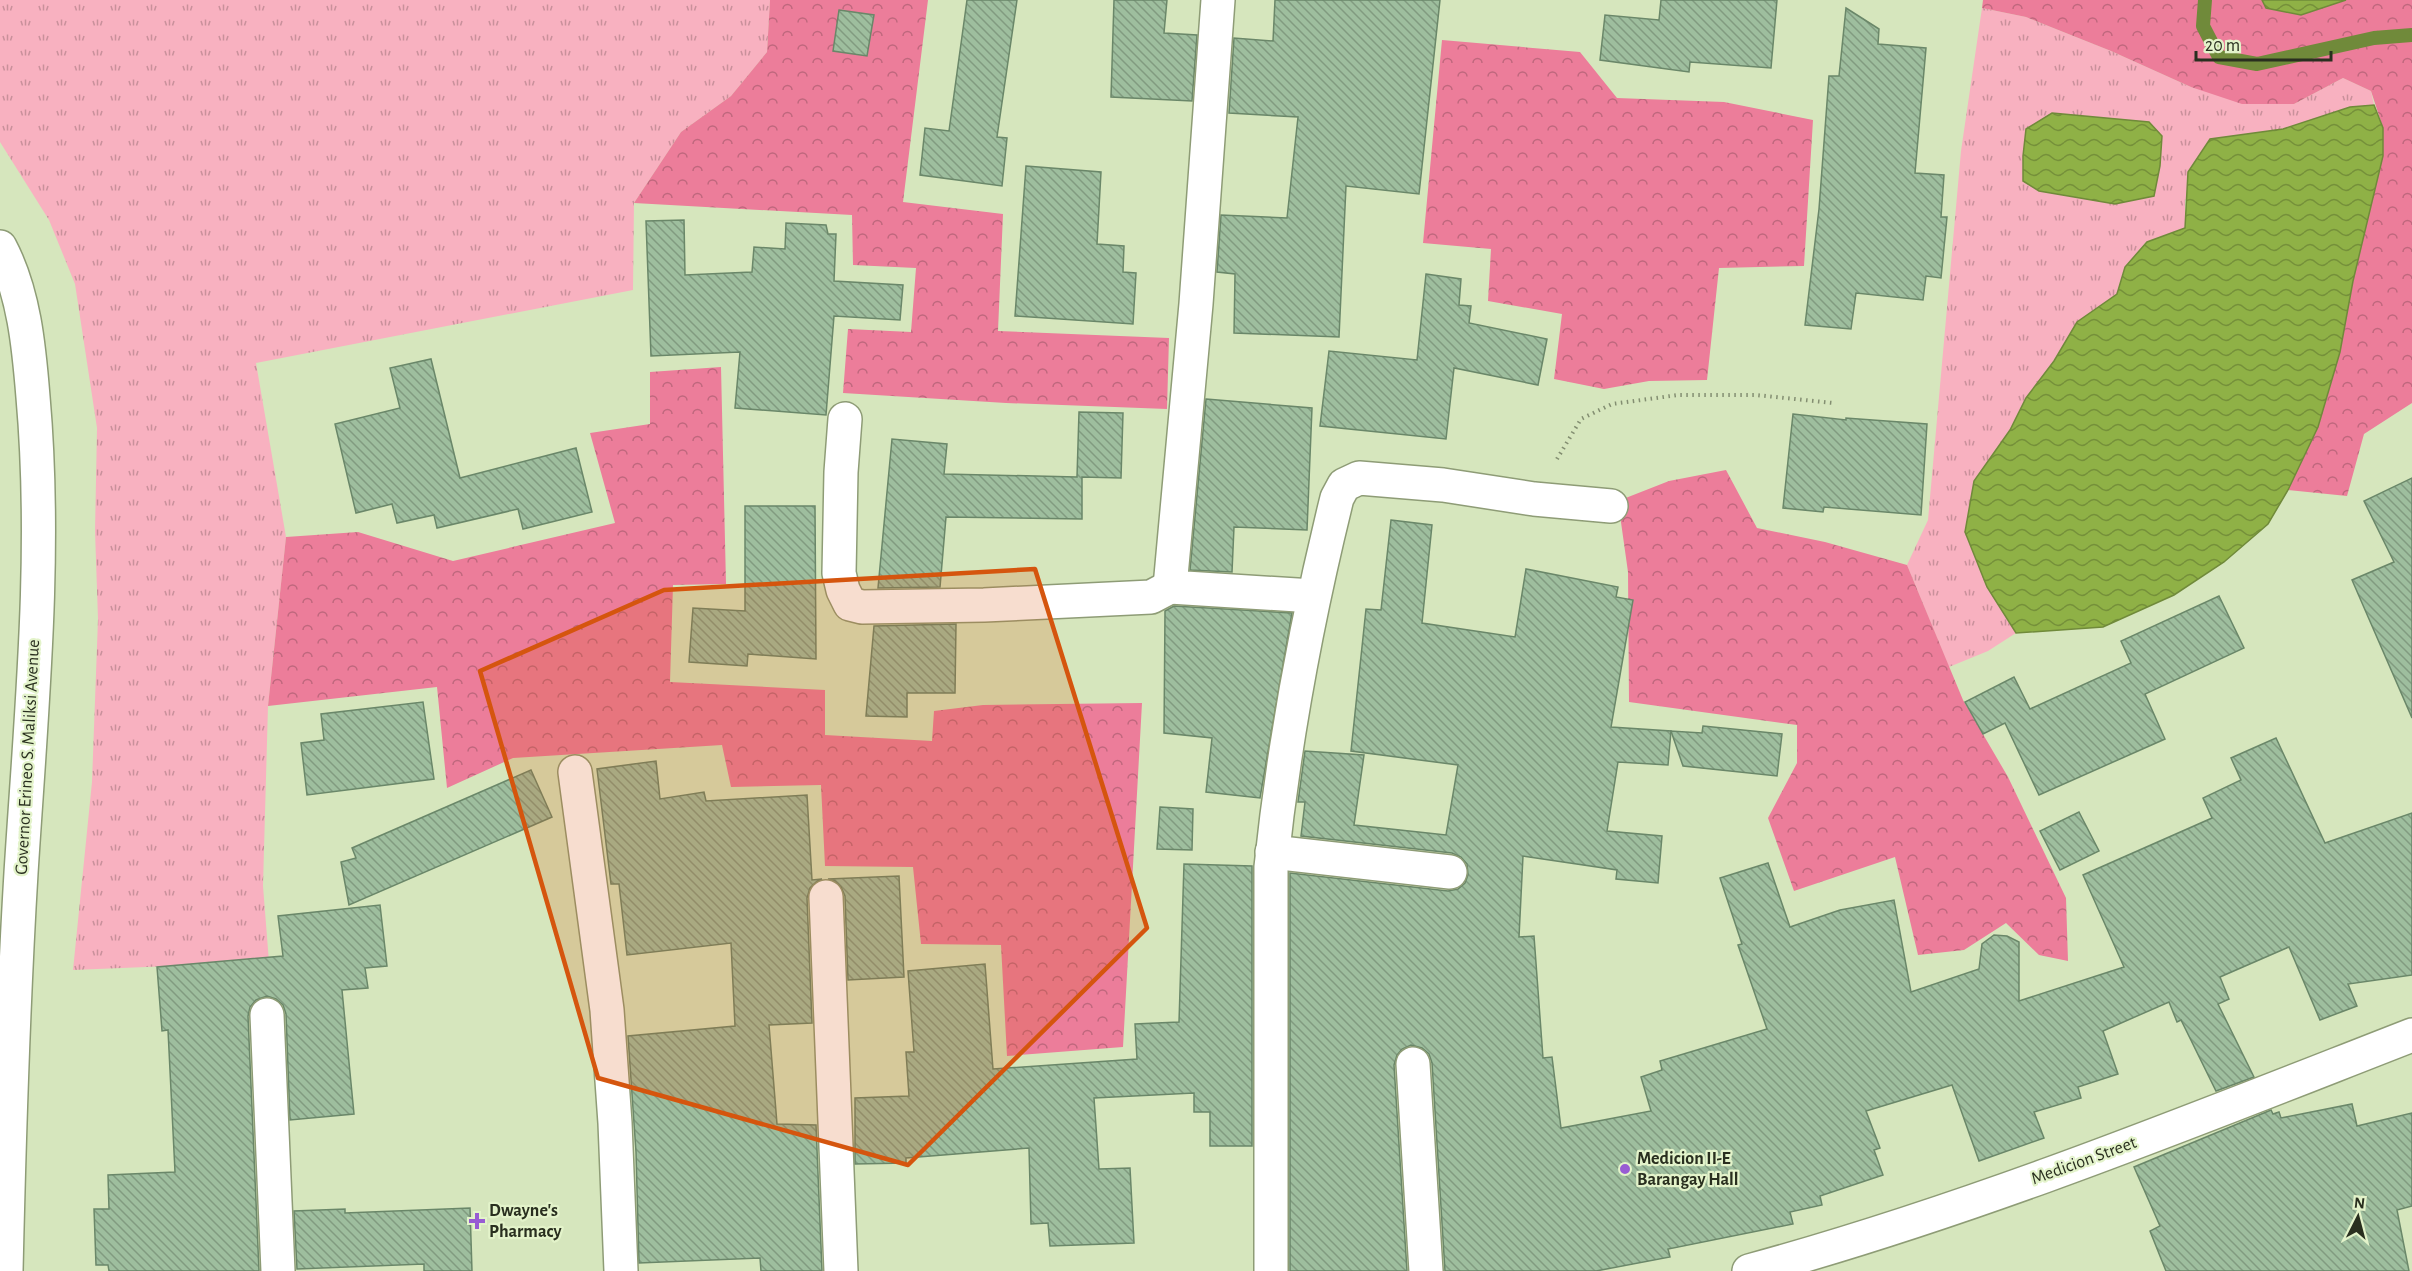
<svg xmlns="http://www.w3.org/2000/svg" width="2412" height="1271" font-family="'Alegreya Sans',sans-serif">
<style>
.grass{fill:url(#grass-tufts)}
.forest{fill:url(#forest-crowns)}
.water{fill:url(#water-waves);stroke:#708a3a;stroke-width:1.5}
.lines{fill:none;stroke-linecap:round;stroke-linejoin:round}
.stream{stroke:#708a3a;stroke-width:14}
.building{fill:url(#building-back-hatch);stroke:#6a8769;stroke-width:1.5}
.minor-casing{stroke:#8e9c76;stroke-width:36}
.major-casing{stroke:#8e9c76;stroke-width:36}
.path{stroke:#838e71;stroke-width:4;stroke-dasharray:1.5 4.5;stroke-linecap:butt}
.minor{stroke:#fff;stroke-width:33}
.major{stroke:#fff;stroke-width:33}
.marked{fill:#d5550e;fill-opacity:0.2;stroke:#d5550e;stroke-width:4.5;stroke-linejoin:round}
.poi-dot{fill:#985cd3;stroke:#e3f3ca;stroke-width:2}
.labels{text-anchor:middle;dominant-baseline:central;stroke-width:4.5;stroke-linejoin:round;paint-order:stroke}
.street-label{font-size:18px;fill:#292f1f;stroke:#e3f3ca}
.poi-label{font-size:18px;font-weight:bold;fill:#292f1f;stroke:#e3f3ca;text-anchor:start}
</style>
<defs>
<pattern id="grass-tufts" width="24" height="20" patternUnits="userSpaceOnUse" patternTransform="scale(1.5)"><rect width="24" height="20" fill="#f8b1c0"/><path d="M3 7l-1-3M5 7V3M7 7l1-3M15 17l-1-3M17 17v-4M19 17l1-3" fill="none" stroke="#c9909b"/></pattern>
<pattern id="forest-crowns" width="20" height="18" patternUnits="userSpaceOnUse" patternTransform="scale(1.5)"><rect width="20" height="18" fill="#ec7d9a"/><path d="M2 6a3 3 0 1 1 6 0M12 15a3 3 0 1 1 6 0" fill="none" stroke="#bf677d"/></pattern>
<pattern id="water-waves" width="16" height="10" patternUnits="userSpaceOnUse" patternTransform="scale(1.5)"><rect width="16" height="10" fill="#8fb146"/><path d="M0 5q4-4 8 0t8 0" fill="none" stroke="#75903a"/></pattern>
<pattern id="building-back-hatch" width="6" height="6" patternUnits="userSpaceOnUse" patternTransform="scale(1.5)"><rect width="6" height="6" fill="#9ebe9e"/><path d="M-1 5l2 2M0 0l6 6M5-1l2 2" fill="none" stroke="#819b80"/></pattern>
</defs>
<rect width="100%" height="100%" fill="#d6e6bd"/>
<!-- grass -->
<g class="grass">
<polygon points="0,0 770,0 767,52 731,96 681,132 634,203 633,290 256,363 286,537 268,706 263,886 269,962 73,970 92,782 98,619 95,531 97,428 75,284 49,220 0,142"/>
<polygon points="1982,8 2026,17 2111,51 2191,87 2294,104 2343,78 2371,91 2374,105 2350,107 2283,129 2210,139 2185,201 2185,228 2146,242 2125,267 2117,294 2077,322 2054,361 2026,398 2010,430 1987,587 2016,633 1988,651 1949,667 1907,565 1928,520 1961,151"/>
</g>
<!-- forest -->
<g class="forest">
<polygon points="770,0 928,0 903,202 1003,214 998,331 1169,338 1167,409 1006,403 843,393 848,329 911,332 916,268 853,265 852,215 634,203 681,132 731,96 767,52"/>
<polygon points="1983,0 2262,0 2267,8 2301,15 2346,0 2412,0 2412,403 2364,434 2347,496 2288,490 2318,427 2340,352 2353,281 2383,156 2383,128 2371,91 2343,78 2294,104 2242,104 2191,87 2111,51 2026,17 1982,8"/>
<polygon points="1442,40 1580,52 1617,98 1724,102 1813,120 1804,266 1719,268 1707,380 1649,381 1604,389 1554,379 1562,314 1488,301 1491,249 1423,243"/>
<polygon points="721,367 726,584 673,585 670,682 825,690 825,735 932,741 934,711 983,705 1142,703 1123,1047 1007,1056 1001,945 921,944 913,867 825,866 821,785 731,787 722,745 513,758 447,788 437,687 268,706 286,537 358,532 453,561 615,523 590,433 650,424 650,372"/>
<polygon points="1726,470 1757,528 1825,542 1907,565 1963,700 2008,777 2066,898 2068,961 2039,955 2006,923 1964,950 1918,955 1895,857 1794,891 1768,818 1797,763 1797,725 1629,702 1628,572 1618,501 1669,481"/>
</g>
<!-- water -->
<g class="water">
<polygon points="2262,0 2346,0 2301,15 2266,8"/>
<polygon points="2374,105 2383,128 2383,156 2353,281 2340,352 2318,427 2288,490 2268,524 2224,562 2174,595 2103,627 2016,633 1987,587 1965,532 1974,481 2010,430 2026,398 2054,361 2077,322 2117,294 2125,267 2147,242 2185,228 2188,172 2210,139 2283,129 2350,107"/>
<polygon points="2052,113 2149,122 2162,136 2160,166 2154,196 2115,204 2039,191 2023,181 2023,156 2026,129"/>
</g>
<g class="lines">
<!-- stream -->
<polyline class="stream" points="2205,0 2203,26 2219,57 2257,64 2374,38 2412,35"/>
</g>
<!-- building -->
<g class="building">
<polygon points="967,0 1017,0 997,137 1007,138 1002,186 920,175 925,128 949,131"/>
<polygon points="1114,0 1167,0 1164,33 1197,35 1192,101 1111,97"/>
<polygon points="1275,0 1440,0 1419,194 1346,186 1339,337 1234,333 1235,274 1217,272 1221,215 1287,218 1298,117 1229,113 1234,38 1273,41"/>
<polygon points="1661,0 1777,0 1771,68 1690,62 1689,72 1600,60 1605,15 1659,20"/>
<polygon points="1846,8 1879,29 1878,44 1926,48 1915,173 1944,175 1941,217 1947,217 1941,278 1926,276 1923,300 1856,293 1851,329 1805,325 1819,209 1829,76 1839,76"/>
<polygon points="839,10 874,15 867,56 833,51"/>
<polygon points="1026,166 1101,172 1097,244 1124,246 1123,272 1136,273 1133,324 1015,316"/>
<polygon points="684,220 685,275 752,272 754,247 785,249 786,223 826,225 828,234 836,234 834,281 903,285 900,320 834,316 826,415 735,408 740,352 651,356 646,221"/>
<polygon points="1426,274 1461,279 1459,305 1471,306 1469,323 1547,339 1538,385 1454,368 1446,439 1320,426 1329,351 1417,360"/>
<polygon points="431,359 460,478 576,448 592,512 523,529 518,509 437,528 434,515 397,523 392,504 356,513 335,424 400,408 390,368"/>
<polygon points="1206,399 1312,408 1307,530 1234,527 1232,572 1190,570"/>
<polygon points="1079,412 1123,413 1121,478 1082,477 1082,519 946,517 940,587 878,588 892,439 947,444 944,474 1077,477"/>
<polygon points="1793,414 1846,420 1846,418 1927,424 1921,515 1824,507 1823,512 1783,508"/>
<polygon points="2412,478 2412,718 2352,580 2394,562 2364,501"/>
<polygon points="745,506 815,506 816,659 748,654 747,666 689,662 693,608 745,611"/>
<polygon points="1391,520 1432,525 1422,623 1515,637 1526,569 1618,587 1616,597 1633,600 1611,727 1671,731 1668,765 1618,762 1607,831 1662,836 1658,883 1616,879 1617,870 1523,856 1519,937 1534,936 1543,1058 1552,1057 1561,1128 1651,1111 1641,1077 1662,1070 1660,1061 1767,1029 1738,945 1742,944 1720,878 1768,863 1790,927 1840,910 1894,900 1911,992 1979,969 1982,944 1994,935 2007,936 2019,942 2019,1001 2124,967 2083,875 2212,818 2203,798 2241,780 2231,758 2276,738 2325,843 2412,813 2412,975 2348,984 2357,1006 2320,1020 2289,947 2220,977 2229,999 2218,1004 2254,1077 2216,1091 2181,1020 2177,1022 2169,1002 2103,1031 2118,1074 2078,1087 2081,1098 2034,1112 2044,1138 1979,1161 1952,1085 1866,1111 1880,1148 1874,1150 1883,1175 1820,1196 1822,1205 1790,1212 1793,1224 1668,1249 1670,1257 1596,1271 1445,1271 1432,1063 1429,1054 1422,1048 1411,1045 1402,1049 1397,1055 1394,1065 1407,1271 1290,1271 1290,873 1448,891 1458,889 1465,883 1468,875 1467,864 1461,857 1452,853 1301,836 1305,802 1298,802 1305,751 1364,755 1354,825 1446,835 1458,765 1351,751 1366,609 1381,610"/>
<polygon points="2219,596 2244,648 2145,694 2165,739 2039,795 2005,723 1983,734 1965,702 2014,677 2030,709 2131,663 2121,641"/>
<polygon points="1174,606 1292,613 1260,798 1206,792 1212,738 1164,733 1165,611"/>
<polygon points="956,624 955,693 907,693 907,717 866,716 874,626"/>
<polygon points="423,702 434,779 307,795 301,743 324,740 321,714"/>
<polygon points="1703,726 1782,734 1777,776 1683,766 1671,731 1702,733"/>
<polygon points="656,761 660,799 704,792 706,801 807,795 812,880 822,879 816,882 810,888 807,898 812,1023 769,1025 777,1124 816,1125 822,1271 761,1271 760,1258 639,1263 636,1152 628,1036 735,1026 731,943 627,955 619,884 611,884 597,769"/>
<polygon points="531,770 552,817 349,905 341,862 356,858 352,848"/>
<polygon points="1160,807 1193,809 1192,850 1157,849"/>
<polygon points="2079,812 2099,851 2060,870 2040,831"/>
<polygon points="1184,864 1252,866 1252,1146 1210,1146 1210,1112 1194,1112 1194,1093 1094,1098 1099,1169 1130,1168 1134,1243 1050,1246 1048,1223 1031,1224 1029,1148 906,1158 906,1163 855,1164 855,1098 909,1096 906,1052 914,1052 908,971 985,964 993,1069 1137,1059 1135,1024 1179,1022"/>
<polygon points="899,876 904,977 848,980 845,896 841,887 835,881 828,879"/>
<polygon points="380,905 387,966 365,968 368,988 342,990 354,1114 290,1120 286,1014 283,1005 276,999 267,996 256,1000 250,1007 248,1016 259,1271 109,1271 108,1265 96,1265 94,1209 109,1209 108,1175 175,1172 168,1030 162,1031 157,967 283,956 278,916"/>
<polygon points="2352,1104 2357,1126 2412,1113 2412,1206 2397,1210 2409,1271 2166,1271 2150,1231 2160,1226 2134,1167 2271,1110 2273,1114 2279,1112 2281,1118"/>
<polygon points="470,1208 472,1271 424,1271 424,1264 297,1269 294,1211 345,1209 345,1213"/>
</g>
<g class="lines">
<defs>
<g id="minor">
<polyline points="1218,0 1196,304 1170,587 1313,596"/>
<polyline points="845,419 841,472 839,573 843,590 850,604 862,607 984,605 1151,597 1170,587"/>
<polyline points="575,772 607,1010 615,1123 621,1271"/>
<polyline points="1272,852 1450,872"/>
<polyline points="826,897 841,1271"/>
<polyline points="267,1015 278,1271"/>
<polyline points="1413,1064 1426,1271"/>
<path d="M1271 1271V867C1284 743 1307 619 1337 498L1344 485 1359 478 1443 485 1534 499 1611 506"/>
<path d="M1749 1271C1976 1209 2194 1120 2412 1035"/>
</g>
<path id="major" d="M0 247C24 292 29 347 33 397 47 555 31 715 21 873 13 1006 9 1138 6 1271"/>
</defs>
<!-- minor casing -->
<use href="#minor" class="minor-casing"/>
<!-- major casing -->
<use href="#major" class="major-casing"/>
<!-- path -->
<polyline class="path" points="1557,459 1581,419 1612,404 1678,395 1756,395 1833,403"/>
<!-- minor -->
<use href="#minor" class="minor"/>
<!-- major -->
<use href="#major" class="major"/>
</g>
<!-- marked area -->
<path class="marked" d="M1035 569 1147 928 908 1165 598 1078 480 671 664 590Z"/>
<!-- markers -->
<g class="poi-dot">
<circle cx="1625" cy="1169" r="6"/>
<path d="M474 1212h6v6h6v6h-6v6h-6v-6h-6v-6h6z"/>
</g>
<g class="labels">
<!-- street labels -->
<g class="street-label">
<text transform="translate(28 757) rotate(-87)">Governor Erineo S. Maliksi Avenue</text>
<text transform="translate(2084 1161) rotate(-20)">Medicion Street</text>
</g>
<!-- poi labels -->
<g class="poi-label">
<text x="1637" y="1159">Medicion II-E<tspan x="1637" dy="21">Barangay Hall</tspan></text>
<text x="489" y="1211">Dwayne's<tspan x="489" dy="21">Pharmacy</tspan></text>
</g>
</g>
<!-- north arrow -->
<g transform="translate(2358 1217) rotate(6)" stroke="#e3f3ca" stroke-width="4.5" paint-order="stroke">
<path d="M0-4.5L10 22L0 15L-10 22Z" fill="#292f1f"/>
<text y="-9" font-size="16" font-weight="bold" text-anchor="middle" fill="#292f1f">N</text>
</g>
<!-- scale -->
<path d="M2196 51v9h135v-9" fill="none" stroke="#292f1f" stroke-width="3"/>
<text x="2205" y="51" font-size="18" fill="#292f1f" stroke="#e3f3ca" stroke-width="4.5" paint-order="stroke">20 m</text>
</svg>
